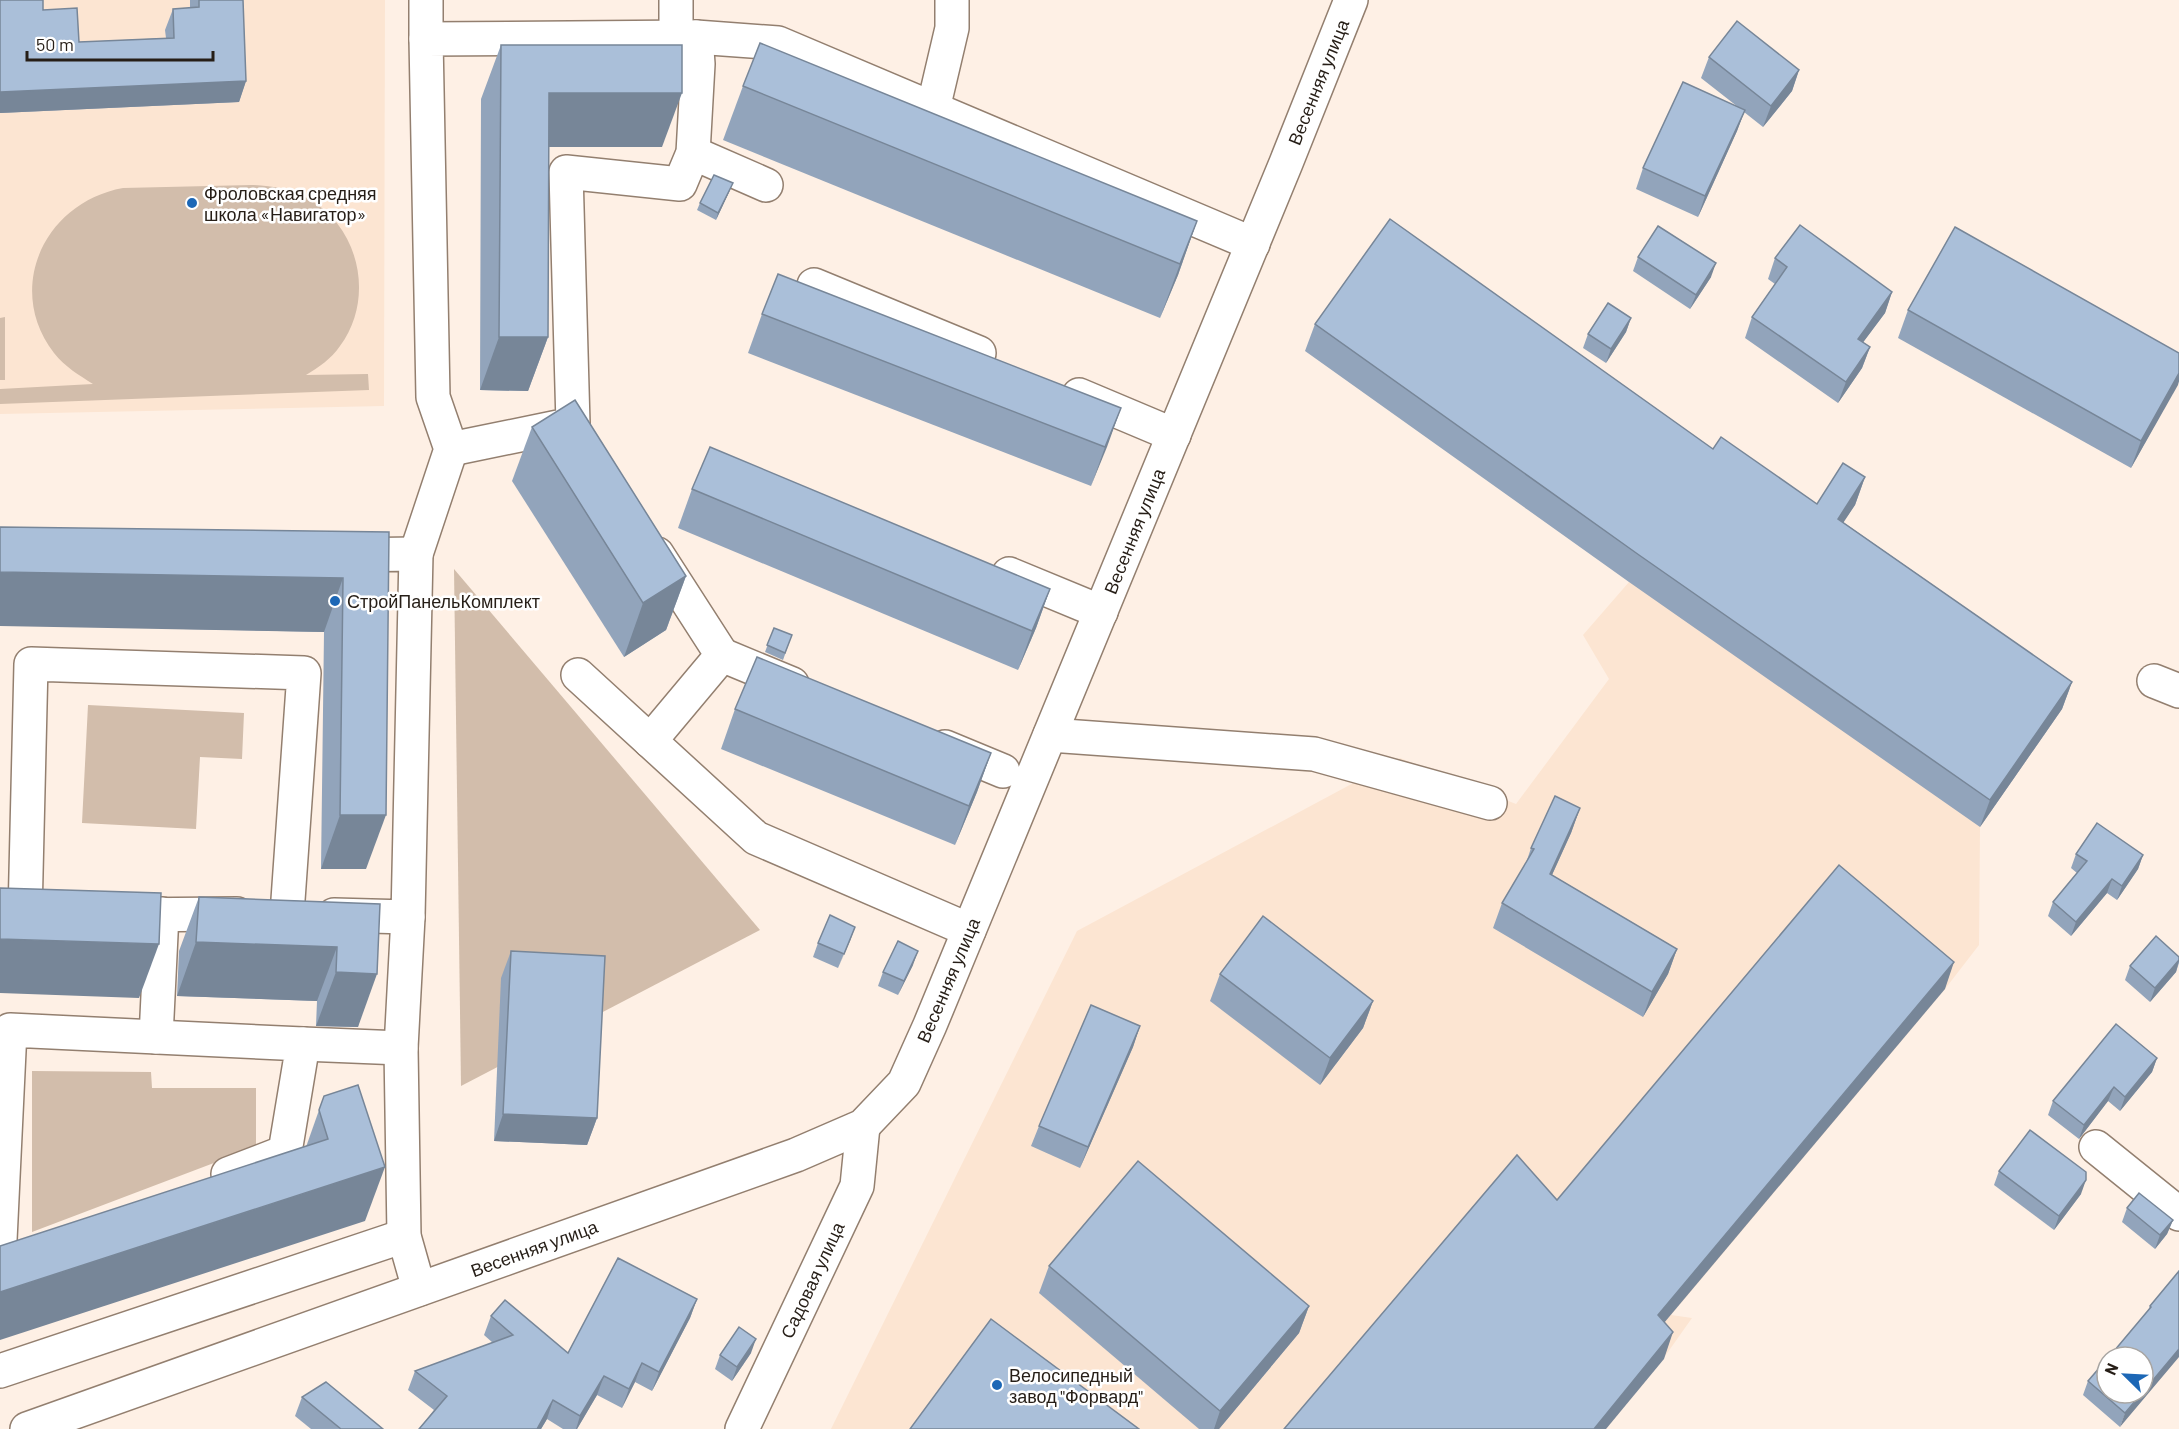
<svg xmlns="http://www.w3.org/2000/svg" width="2179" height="1429" font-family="Barlow,sans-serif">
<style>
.built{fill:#fce5d2}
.green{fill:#d2bdab}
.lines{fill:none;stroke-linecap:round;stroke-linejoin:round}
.minor-casing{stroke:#937f6f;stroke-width:36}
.minor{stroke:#fff;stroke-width:33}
.wall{fill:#92a4bb}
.shaded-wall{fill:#778698}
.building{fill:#aabfd9;stroke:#778698;stroke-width:1.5}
.poi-dot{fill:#1c67b6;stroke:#fff;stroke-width:2}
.labels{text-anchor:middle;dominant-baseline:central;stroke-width:5;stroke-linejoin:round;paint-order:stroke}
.street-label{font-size:18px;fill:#261e17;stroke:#fff}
.poi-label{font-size:18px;fill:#261e17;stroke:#fff;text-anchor:start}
</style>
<rect width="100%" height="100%" fill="#fef0e5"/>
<!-- built -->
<g class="built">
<polygon points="0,0 385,0 384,406 0,414"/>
<polygon points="1711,464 2062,709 1980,827 1979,945 1945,989 1671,1315 1692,1318 1663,1359 1606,1429 831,1429 1077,931 1400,758 1516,804 1609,679 1583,635 1629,582"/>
</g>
<!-- green -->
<g class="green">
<path d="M252 185C272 186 291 189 309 199 360 228 375 299 340 346 331 359 319 367 306 375L368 374 369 390 0 404V389L93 384C79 375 65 367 54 353 4 288 45 202 123 188Z"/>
<polygon points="5,317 5,380 0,380 0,318"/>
<polygon points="454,569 760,930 461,1086"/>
<polygon points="88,705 244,713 242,759 200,757 196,829 82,823"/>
<polygon points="32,1071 151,1072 152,1088 256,1088 256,1147 32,1232"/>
</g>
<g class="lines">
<defs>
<g id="minor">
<polyline points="676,0 676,37"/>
<polyline points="426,39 426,0"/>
<polyline points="933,109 952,28 952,0"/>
<polyline points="693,153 766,185"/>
<polyline points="814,285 979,353"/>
<polyline points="1079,395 1174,435"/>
<polyline points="451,449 573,424 566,172 680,184 693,153 698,64 696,37"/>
<polyline points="416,554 451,449 433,397 426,39 696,37 778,43 1253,244"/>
<polyline points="1009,574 1101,612"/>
<polyline points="722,655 792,684"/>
<polyline points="578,675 756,838 969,930"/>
<polyline points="2154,681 2179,691"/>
<polyline points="1050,735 1314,754 1490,803"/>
<polyline points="650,741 722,655 657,554"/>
<polyline points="945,747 1003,771"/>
<polyline points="25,915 31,664 304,673 287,914"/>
<polyline points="115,915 237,914"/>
<polyline points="334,915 408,917 416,554 344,555"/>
<polyline points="408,917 401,1048 404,1236 419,1289"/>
<polyline points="156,1037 162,914"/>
<polyline points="303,1044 401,1048"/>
<polyline points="2096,1147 2179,1214"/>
<polyline points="0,1240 10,1030 303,1044 285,1152 228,1174"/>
<polyline points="0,1371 404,1236"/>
<polyline points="27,1429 796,1155 863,1126 904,1083 930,1025 1286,163 1351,0"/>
<polyline points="742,1429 857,1186 863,1126"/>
</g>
</defs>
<!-- minor casing -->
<use href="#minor" class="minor-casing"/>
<!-- minor -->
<use href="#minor" class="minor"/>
</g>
<!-- wall -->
<g class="wall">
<polygon points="190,0 243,0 246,81 239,102 0,113 43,10 79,42 166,38 165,30 173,9 190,8"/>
<polygon points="501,45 662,147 548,147 548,337 528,391 480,390 481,99"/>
<polygon points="1709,57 1799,70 1792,91 1763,127 1744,112 1737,131 1698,217 1636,189 1643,168 1738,107 1701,78"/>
<polygon points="743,86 1197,221 1178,275 1160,318 723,140"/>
<polygon points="730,190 716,220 697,210 700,203"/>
<polygon points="1638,257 1711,277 1690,309 1633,271"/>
<polygon points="1775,258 1892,292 1885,313 1863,342 1870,347 1862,368 1838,403 1745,338 1752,317 1775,284 1768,279"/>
<polygon points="1908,310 2179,353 2179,381 2131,468 1898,338"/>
<polygon points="762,314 1121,408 1091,486 748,353"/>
<polygon points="1631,318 1626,332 1606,363 1583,348 1588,334"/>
<polygon points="1315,324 1713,449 1817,504 1865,477 1855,505 1843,522 2072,682 2062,709 1980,827 1629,582 1305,351"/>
<polygon points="532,427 686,576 666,630 624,657 512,481"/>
<polygon points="692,489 1050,589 1036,628 1018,670 678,528"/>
<polygon points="389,532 366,869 321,869 324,632 183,629"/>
<polygon points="774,628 792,635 783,660 765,652"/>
<polygon points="735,709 991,753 977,792 955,845 721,749"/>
<polygon points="1580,808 1571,833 1552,875 1677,949 1668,974 1643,1017 1493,928 1502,903 1525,866 1531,848"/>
<polygon points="2076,854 2143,855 2138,869 2117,900 2107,893 2071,936 2048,916 2053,902 2077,873 2071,868"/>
<polygon points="199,897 380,904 358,1027 316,1026 317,1001 177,996 179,951"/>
<polygon points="855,927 838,968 813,957 818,943"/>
<polygon points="511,951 597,1118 587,1145 494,1141 501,978"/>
<polygon points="2179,957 2179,963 2176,972 2150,1002 2125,980 2130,966"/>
<polygon points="913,965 898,995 878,986 883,972"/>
<polygon points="1220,974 1373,1001 1363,1028 1320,1085 1210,1001"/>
<polygon points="1140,1026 1133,1047 1080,1168 1031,1146 1039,1126"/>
<polygon points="2157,1058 2152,1072 2120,1111 2108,1101 2079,1139 2048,1115 2053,1101"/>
<polygon points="324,1096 365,1221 306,1147"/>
<polygon points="1999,1171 2081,1194 2054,1230 1994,1185"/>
<polygon points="2127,1208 2173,1220 2167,1234 2155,1249 2122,1222"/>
<polygon points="1049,1266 1309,1306 1299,1333 1219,1429 1199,1429 1039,1293"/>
<polygon points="2179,1271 2120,1427 2083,1395 2088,1381 2148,1311 2150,1306"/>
<polygon points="697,1299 690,1318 652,1391 635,1382 622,1408 597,1395 577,1429 563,1429 547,1419 541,1429 419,1429 434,1410 408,1390 415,1371 493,1343 484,1335 491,1316 568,1353"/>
<polygon points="751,1353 732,1381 715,1369 720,1355"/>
<polygon points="302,1397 383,1429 311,1429 295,1416"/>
</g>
<!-- shaded-wall -->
<g class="shaded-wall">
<polygon points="1799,70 1792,91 1763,127 1771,106"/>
<polygon points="246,81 239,102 0,113 0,92"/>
<polygon points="549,93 682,93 662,147 529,147"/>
<polygon points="1745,110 1737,131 1698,217 1705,196"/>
<polygon points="733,183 730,190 716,220 718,213"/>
<polygon points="1197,221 1178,275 1160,318 1180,264"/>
<polygon points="1716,263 1711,277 1690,309 1696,295"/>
<polygon points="1892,292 1885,313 1850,360 1858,339"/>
<polygon points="1631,318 1626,332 1606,363 1611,349"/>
<polygon points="499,337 548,337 528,391 480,390"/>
<polygon points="1870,347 1862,368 1838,403 1846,382"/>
<polygon points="2179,373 2179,381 2178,385 2131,468 2141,441"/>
<polygon points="1121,408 1107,447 1091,486 1105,447"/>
<polygon points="1865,477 1855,505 1828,546 1838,519"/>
<polygon points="0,572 203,575 343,578 324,632 0,626"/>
<polygon points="686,576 666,630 624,657 643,603"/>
<polygon points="1050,589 1036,628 1018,670 1032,631"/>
<polygon points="2072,682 2062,709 1980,827 1990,800"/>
<polygon points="991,753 977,792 955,845 969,806"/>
<polygon points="1580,808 1571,833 1541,899 1550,874"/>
<polygon points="340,815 386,815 366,869 321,869"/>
<polygon points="2143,855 2138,869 2117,900 2122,886"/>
<polygon points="2112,879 2107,893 2071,936 2076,922"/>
<polygon points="855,927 850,941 838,968 844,954"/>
<polygon points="0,939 159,944 139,998 0,993"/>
<polygon points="196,942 337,947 317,1001 177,996"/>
<polygon points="1677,949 1668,974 1643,1017 1652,992"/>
<polygon points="918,951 913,965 898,995 904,981"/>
<polygon points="2179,960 2176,972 2150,1002 2155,988"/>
<polygon points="1954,962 1945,989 1648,1342 1658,1315"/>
<polygon points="336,972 377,974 358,1027 316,1026"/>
<polygon points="1373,1001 1363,1028 1320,1085 1330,1058"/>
<polygon points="1140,1026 1133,1047 1080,1168 1088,1147"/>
<polygon points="2157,1058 2152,1072 2120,1111 2125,1097"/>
<polygon points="2114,1087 2108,1101 2079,1139 2084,1125"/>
<polygon points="503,1114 597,1118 587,1145 494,1141"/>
<polygon points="385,1167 365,1221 0,1340 0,1292"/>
<polygon points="2086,1180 2081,1194 2054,1230 2059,1216"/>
<polygon points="2173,1220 2167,1234 2155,1249 2160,1235"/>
<polygon points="697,1299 690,1318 652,1391 659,1372"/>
<polygon points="1309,1306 1299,1333 1219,1429 1214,1429 1220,1411"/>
<polygon points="1673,1332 1664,1359 1606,1429 1594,1429"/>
<polygon points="756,1339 751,1353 732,1381 737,1367"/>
<polygon points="2179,1349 2179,1357 2120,1427 2125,1413 2143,1393 2143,1392"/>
<polygon points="642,1363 635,1382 622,1408 629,1389"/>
<polygon points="604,1376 597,1395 577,1429 576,1429 580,1416"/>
<polygon points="553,1400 547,1419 541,1429 537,1429"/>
</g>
<!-- building -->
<g class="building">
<polygon points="0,0 43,0 43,10 77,8 79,42 174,38 173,9 199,7 199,0 243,0 246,81 0,92"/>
<polygon points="1737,21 1799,70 1771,106 1709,57"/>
<polygon points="760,43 1197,221 1180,264 743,86"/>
<polygon points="501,45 682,45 682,93 549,93 548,337 499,337"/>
<polygon points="1683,82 1745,110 1705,196 1643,168"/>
<polygon points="714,175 733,183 718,213 700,203"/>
<polygon points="1390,219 1713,449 1721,437 1817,504 1843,463 1865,477 1838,519 2072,682 1990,800 1639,555 1315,324"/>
<polygon points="1800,225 1892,292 1858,339 1870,347 1846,382 1752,317 1787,267 1775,258"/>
<polygon points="1658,226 1716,263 1696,295 1638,257"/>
<polygon points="1955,227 2179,353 2179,373 2141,441 1908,310"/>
<polygon points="778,274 1121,408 1105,447 762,314"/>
<polygon points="1608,303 1631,318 1611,349 1588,334"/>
<polygon points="575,400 686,576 643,603 532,427"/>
<polygon points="710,447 1050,589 1032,631 692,489"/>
<polygon points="0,527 389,532 386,815 340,815 343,578 0,572"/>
<polygon points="774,628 792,635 785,653 767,645"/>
<polygon points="757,657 991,753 969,806 735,709"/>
<polygon points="1555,796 1580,808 1550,874 1677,949 1652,992 1502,903 1534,849 1531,848"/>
<polygon points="2097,823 2143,855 2122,886 2112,879 2076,922 2053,902 2087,861 2076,854"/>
<polygon points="1839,865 1954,962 1658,1315 1673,1332 1594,1429 1284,1429 1517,1155 1557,1200"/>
<polygon points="0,888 161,893 159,944 0,939"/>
<polygon points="199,897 380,904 377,974 336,972 337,947 196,942"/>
<polygon points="830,915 855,927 844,954 818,943"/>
<polygon points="1263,916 1373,1001 1330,1058 1220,974"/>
<polygon points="2156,936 2179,957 2179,960 2155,988 2130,966"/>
<polygon points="898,941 918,951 904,981 883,972"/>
<polygon points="511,951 605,956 597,1118 503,1114"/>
<polygon points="1091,1005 1140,1026 1088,1147 1039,1126"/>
<polygon points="2116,1024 2157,1058 2125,1097 2114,1087 2084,1125 2053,1101"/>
<polygon points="358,1085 385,1167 0,1292 0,1246 328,1139 319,1110 324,1096"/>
<polygon points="2030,1130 2086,1172 2086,1180 2059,1216 1999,1171"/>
<polygon points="1138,1161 1309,1306 1220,1411 1049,1266"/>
<polygon points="2139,1193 2173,1220 2160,1235 2127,1208"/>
<polygon points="618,1258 697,1299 659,1372 642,1363 629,1389 604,1376 580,1416 553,1400 537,1429 419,1429 447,1396 415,1371 513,1335 491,1316 505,1300 568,1353"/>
<polygon points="2179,1271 2179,1349 2143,1392 2143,1357 2109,1357 2151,1307 2150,1306"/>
<polygon points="991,1319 1139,1429 910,1429"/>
<polygon points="739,1327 756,1339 737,1367 720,1355"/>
<polygon points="2107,1359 2107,1393 2142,1393 2125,1413 2088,1381"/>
<polygon points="326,1382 383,1429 341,1429 302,1397"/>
</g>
<!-- markers -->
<g class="poi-dot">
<circle cx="192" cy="203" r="6"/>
<circle cx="335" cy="601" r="6"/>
<circle cx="997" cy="1385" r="6"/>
</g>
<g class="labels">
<!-- street labels -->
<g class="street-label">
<text transform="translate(1318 82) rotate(-68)">Весенняя улица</text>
<text transform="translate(1134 531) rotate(-68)">Весенняя улица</text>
<text transform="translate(948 980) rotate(-67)">Весенняя улица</text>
<text transform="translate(534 1248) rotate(-20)">Весенняя улица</text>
<text transform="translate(812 1280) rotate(-65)">Садовая улица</text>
</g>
<!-- poi labels -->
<g class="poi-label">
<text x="204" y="193">Фроловская средняя<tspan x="204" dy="21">школа «Навигатор»</tspan></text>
<text x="347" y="601">СтройПанельКомплект</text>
<text x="1009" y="1375">Велосипедный<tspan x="1009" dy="21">завод "Форвард"</tspan></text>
</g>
</g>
<!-- north arrow -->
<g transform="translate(2125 1375) rotate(294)"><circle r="28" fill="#ffffff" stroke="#a8a5a2" stroke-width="1.5"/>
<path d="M0-4.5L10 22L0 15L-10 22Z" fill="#1c67b6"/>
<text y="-9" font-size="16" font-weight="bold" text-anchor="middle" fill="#261e17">N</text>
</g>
<!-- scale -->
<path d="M27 51v9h186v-9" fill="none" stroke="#261e17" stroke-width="3"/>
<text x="36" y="51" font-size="18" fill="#261e17" stroke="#ffffff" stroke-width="4.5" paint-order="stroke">50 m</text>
</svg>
